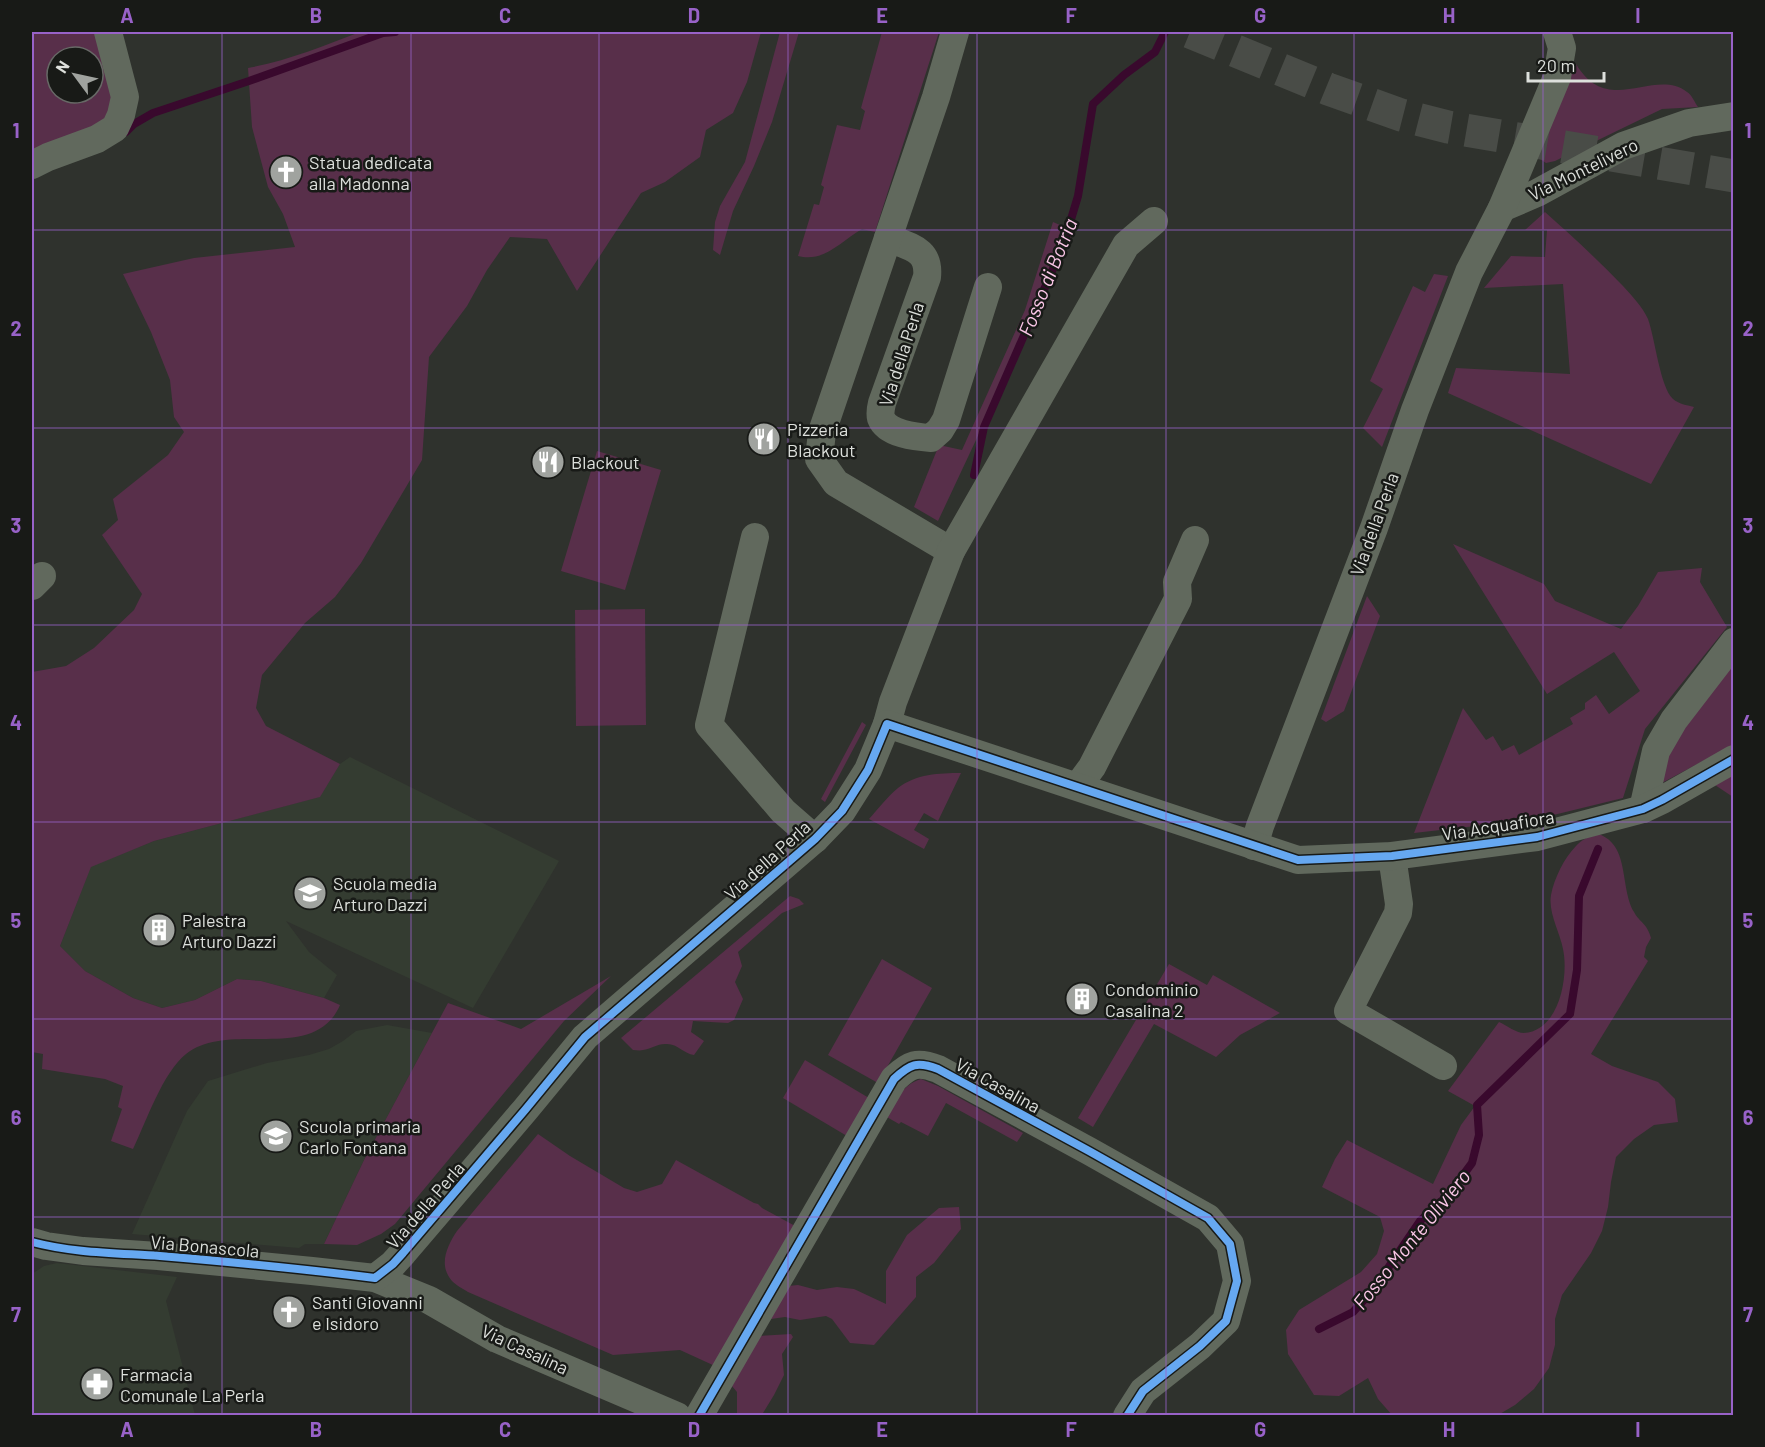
<svg xmlns="http://www.w3.org/2000/svg" width="1765" height="1447" font-family="Barlow,sans-serif">
<style>
.built{fill:#343c31}
.green{fill:#582f4a;fill-rule:evenodd}
.lines{fill:none;stroke-linecap:round;stroke-linejoin:round}
.stream{stroke:#39092d;stroke-width:8}
.secondary-tunnel{stroke:#494c47;stroke-width:33;stroke-dasharray:33 16;stroke-linecap:butt}
.street{stroke:#61695d;stroke-width:28}
.cycleway-casing{stroke:#181a17;stroke-width:11}
.cycleway{stroke:#66a8f1;stroke-width:8}
.grid{fill:none;stroke:#9862c8;stroke-width:1.5;stroke-opacity:0.55}
.labels{text-anchor:middle;dominant-baseline:central;stroke-width:5;stroke-linejoin:round;paint-order:stroke}
.poi-label{font-size:18px;fill:#dde0dc;stroke:#181a17;text-anchor:start}
.street-label{font-size:18px;fill:#dde0dc;stroke:#181a17}
.water-label{font-size:20px;font-style:italic;fill:#fcc7e8;stroke:#181a17}
.neatline{fill:none;stroke:#9862c8;stroke-width:2}
.grid-label{font-size:20px;text-anchor:middle;font-weight:bold;fill:#9862c8}
</style>
<rect width="100%" height="100%" fill="#2f322d"/>
<!-- built -->
<g class="built">
<polygon points="350,757 559,861 473,1008 286,921 309,952 337,975 324,998 261,981 237,979 195,1000 162,1008 133,998 85,971 60,946 91,866 154,841 319,797 340,764"/>
<polygon points="387,1025 432,1033 364,1160 324,1244 305,1244 299,1248 132,1234 187,1111 208,1081 267,1063 309,1055 329,1049 343,1041 356,1031"/>
<polygon points="57,1263 177,1277 166,1301 195,1415 32,1415 32,1274 44,1266"/>
</g>
<!-- green -->
<g class="green">
<path d="M32 32H101L116 84 105 123 32 160ZM57 57H93V93H57Z"/>
<path d="M360 32H761L747 82 733 113 706 130 700 157 665 182 641 193 577 291 547 239 510 237 487 270 467 306 429 357 422 460 361 563 335 597 305 623 262 675 256 708 266 726 340 764 320 797 154 841 91 867 60 946 85 971 133 998 162 1008 195 1000 237 979 261 981 324 998 340 1005C314 1065 229 1019 186 1054 163 1072 146 1122 133 1149L111 1141 122 1109 118 1107 123 1086 105 1079 42 1069 43 1054 32 1052V672L66 666 94 648 134 610 142 594 102 535 118 520 113 499 168 455 184 432 174 417 170 380 151 332 123 274 194 258 295 247 283 214 268 187 252 127 248 68C287 61 323 46 360 32Z"/>
<polygon points="780,32 799,32 772,122 754,166 733,211 720,255 713,250 715,222 720,206 745,162"/>
<path d="M882 32H939L875 232 862 229C841 241 824 263 798 256L814 204 819 205 824 187 821 185 837 125 860 130 865 111 861 108Z"/>
<path d="M1576 64C1608 118 1654 67 1687 92 1692 95 1695 103 1698 107L1662 109 1555 161 1546 163 1540 159 1538 153 1569 75Z"/>
<path d="M1545 212C1572 236 1598 260 1623 286 1632 296 1642 306 1648 319 1655 338 1660 387 1673 399 1679 404 1686 405 1694 407L1651 484 1448 393 1456 368 1570 374 1563 284 1484 288 1511 256 1545 257 1547 230H1525Z"/>
<polygon points="1053,222 1074,231 938,521 914,507 939,445 962,450 1025,310"/>
<polygon points="1434,274 1448,276 1382,447 1363,428 1383,389 1370,381 1413,286 1425,292"/>
<polygon points="597,451 661,470 625,590 561,571"/>
<polygon points="1453,544 1544,584 1555,601 1621,629 1638,606 1658,572 1702,568 1700,582 1727,627 1645,729 1623,798 1537,819 1414,833 1463,708 1486,740 1493,736 1502,751 1514,745 1519,755 1573,724 1570,718 1585,709 1585,703 1596,695 1609,714 1640,691 1614,652 1547,694"/>
<polygon points="1367,596 1380,616 1344,711 1326,722 1321,719"/>
<polygon points="645,609 646,725 576,726 575,610"/>
<polygon points="1733,657 1733,745 1658,785 1666,751"/>
<polygon points="862,722 866,725 825,802 821,799"/>
<path d="M961 773 938 821 924 813 914 830 929 839 924 849 869 819C878 809 887 797 898 788 916 774 939 773 961 773Z"/>
<polygon points="1733,774 1733,797 1715,785"/>
<path d="M1595 833C1631 842 1619 886 1634 912 1640 923 1647 923 1651 938L1646 947 1644 957 1648 961 1591 1054 1612 1066 1658 1082 1675 1099 1678 1122 1654 1125 1634 1139 1616 1157 1611 1182 1608 1207 1602 1231 1591 1253 1562 1295 1555 1319V1345L1549 1368 1534 1389 1515 1405 1498 1415H1392L1378 1399 1368 1378 1339 1396 1314 1395 1288 1354 1286 1330 1299 1310 1361 1272 1377 1254 1384 1231 1380 1217 1322 1187 1335 1159 1347 1140 1433 1184 1461 1125 1475 1106 1448 1091 1499 1022C1506 1025 1516 1033 1524 1033 1559 1031 1569 977 1563 949 1560 932 1548 913 1551 895 1554 879 1564 858 1576 846 1581 840 1589 837 1595 833Z"/>
<path d="M790 896 799 899 804 904 782 913 738 952 742 966 735 982 743 999 734 1020 728 1023 693 1021 691 1032 704 1041 694 1055C684 1054 678 1044 667 1044 658 1043 651 1049 643 1050 640 1051 636 1050 633 1050L621 1038Z"/>
<polygon points="882,959 932,988 878,1083 828,1055"/>
<polygon points="1169,964 1207,985 1213,975 1280,1013 1240,1035 1216,1057 1154,1024 1093,1127 1078,1118"/>
<polygon points="611,976 564,1021 395,1224 381,1234 357,1245 324,1244 364,1160 448,1003 521,1029"/>
<polygon points="805,1060 869,1098 847,1136 783,1098"/>
<path d="M921 1079 938 1086 1023 1133 1017 1142 946 1103 928 1136 901 1122 899 1124 885 1116C895 1101 902 1085 921 1079Z"/>
<path d="M538 1134 570 1156 624 1188 637 1192 662 1184 676 1160 754 1203 758 1204 762 1208 797 1227 778 1287 798 1285 817 1290 837 1287 854 1289 886 1304V1271L907 1235 939 1208 959 1207 961 1229 934 1263 916 1277V1297L874 1345 850 1343 832 1319 826 1316 800 1320 785 1317 764 1320 760 1336 791 1334 793 1337 782 1354 784 1375 774 1395 763 1413 756 1415H739L737 1413V1392L715 1366 680 1350 613 1355 468 1292C463 1289 456 1285 452 1281 438 1265 447 1246 457 1231Z"/>
</g>
<g class="lines">
<!-- stream -->
<g class="stream">
<polyline points="126,132 134,124 153,113 249,81 383,33 395,32"/>
<polyline points="974,475 984,427 1063,246 1078,196 1093,104 1124,75 1155,52 1165,32"/>
<polyline points="1319,1329 1353,1312 1373,1290 1420,1221 1449,1194 1472,1163 1479,1135 1477,1105 1570,1014 1577,970 1579,896 1598,849"/>
</g>
<!-- secondary-tunnel -->
<polyline class="secondary-tunnel" points="1190,32 1328,89 1401,115 1448,127 1734,176"/>
<!-- street -->
<g class="street">
<polyline points="32,165 48,157 97,139 115,128 121,115 125,97 108,32"/>
<polyline points="1502,208 1537,193 1623,146 1689,123 1734,116"/>
<path d="M888 238C910 247 930 249 927 277L882 403C881 407 880 414 881 418 887 434 916 437 931 438L940 430 946 420 988 287"/>
<polyline points="755,537 709,725 783,811 815,839"/>
<polyline points="951,551 836,483 819,459 822,432 936,97 955,32"/>
<polyline points="32,586 42,576"/>
<polyline points="887,724 893,702 951,551 1126,245 1154,221"/>
<polyline points="1078,786 1092,767 1178,599 1177,582 1195,540"/>
<polyline points="1643,809 1656,751 1674,720 1734,642"/>
<polyline points="1254,846 1260,826 1374,528 1415,410 1469,272 1502,208 1557,77 1562,48 1557,32"/>
<polyline points="1392,856 1399,904 1398,913 1348,1011 1443,1066"/>
<polyline points="32,1242 46,1246 83,1251 158,1256 312,1271 375,1278 429,1300 497,1339 677,1416"/>
<polyline points="375,1278 393,1264 403,1253 525,1110 585,1037 815,839 842,811 868,770 887,724 1298,860 1392,856 1537,837 1643,809 1662,800 1734,759"/>
<path d="M699 1416 894 1079C910 1064 917 1061 938 1069L1089 1151 1208 1218 1230 1244 1237 1281 1226 1321 1200 1346 1143 1391 1127 1416"/>
</g>
<defs>
<g id="cycleway">
<path d="M32 1242C73 1253 117 1253 160 1256 232 1262 304 1269 375 1278L393 1264 403 1253 525 1110 585 1037 815 839 842 811 868 770 887 724 1298 860 1392 856 1537 837 1643 809 1662 800 1734 759"/>
<path d="M699 1416 894 1079C910 1064 917 1061 938 1069L1089 1151 1208 1218 1230 1244 1237 1281 1226 1321 1200 1346 1143 1391 1127 1416"/>
</g>
</defs>
<!-- cycleway casing -->
<use href="#cycleway" class="cycleway-casing"/>
<!-- cycleway -->
<use href="#cycleway" class="cycleway"/>
</g>
<!-- grid -->
<path class="grid" d="M222 32V1416M411 32V1416M599 32V1416M788 32V1416M977 32V1416M1166 32V1416M1354 32V1416M1543 32V1416M32 230H1734M32 428H1734M32 625H1734M32 822H1734M32 1019H1734M32 1217H1734"/>
<!-- icons -->
<defs>
<symbol id="church-disc" viewBox="-11 -11 22 22"><circle r="9.5" fill="#a0a39f" stroke="#181a17"/><path d="M-1.2-6h2.4v3.5h3.3v2.4h-3.3V6h-2.4V-.1h-3.3v-2.4h3.3Z" fill="#fff"/></symbol>
<symbol id="restaurant-disc" viewBox="-11 -11 22 22"><circle r="9.5" fill="#a0a39f" stroke="#181a17"/><path d="M-5-6h1v4h1v-4h1v4h1v-4h1v5L-1.5 .5V6h-2V.5L-5-1ZM5-6V6H3V1.5H1.5Q1.5-4 5-6Z" fill="#fff"/></symbol>
<symbol id="school-disc" viewBox="-11 -11 22 22"><circle r="9.5" fill="#a0a39f" stroke="#181a17"/><path d="M0-5L7-2L0 1L-7-2ZM-4 1L0 2.5L4 1V4Q0 6-4 4Z" fill="#fff"/></symbol>
<symbol id="building-disc" viewBox="-11 -11 22 22"><circle r="9.5" fill="#a0a39f" stroke="#181a17"/><path d="M-4-6H4V6H1V3H-1V6H-4ZM-2.5-4.3h1.7v1.8h-1.7ZM.8-4.3h1.7v1.8H.8ZM-2.5-1h1.7V.8h-1.7ZM.8-1h1.7V.8H.8Z" fill="#fff"/></symbol>
<symbol id="pharmacy-disc" viewBox="-11 -11 22 22"><circle r="9.5" fill="#a0a39f" stroke="#181a17"/><path d="M-2-6h4v4h4v4h-4v4h-4v-4h-4v-4h4Z" fill="#fff"/></symbol>
</defs>
<g fill-rule="evenodd">
<use href="#church-disc" x="267" y="153" width="38" height="38"/>
<use href="#restaurant-disc" x="745" y="420" width="38" height="38"/>
<use href="#restaurant-disc" x="529" y="443" width="38" height="38"/>
<use href="#school-disc" x="291" y="874" width="38" height="38"/>
<use href="#building-disc" x="140" y="911" width="38" height="38"/>
<use href="#building-disc" x="1063" y="980" width="38" height="38"/>
<use href="#school-disc" x="257" y="1117" width="38" height="38"/>
<use href="#church-disc" x="270" y="1293" width="38" height="38"/>
<use href="#pharmacy-disc" x="78" y="1365" width="38" height="38"/>
</g>
<g class="labels">
<!-- poi labels -->
<g class="poi-label">
<text x="309" y="162">Statua dedicata<tspan x="309" dy="21">alla Madonna</tspan></text>
<text x="787" y="429">Pizzeria<tspan x="787" dy="21">Blackout</tspan></text>
<text x="571" y="462">Blackout</text>
<text x="333" y="883">Scuola media<tspan x="333" dy="21">Arturo Dazzi</tspan></text>
<text x="182" y="920">Palestra<tspan x="182" dy="21">Arturo Dazzi</tspan></text>
<text x="1105" y="989">Condominio<tspan x="1105" dy="21">Casalina 2</tspan></text>
<text x="299" y="1126">Scuola primaria<tspan x="299" dy="21">Carlo Fontana</tspan></text>
<text x="312" y="1302">Santi Giovanni<tspan x="312" dy="21">e Isidoro</tspan></text>
<text x="120" y="1374">Farmacia<tspan x="120" dy="21">Comunale La Perla</tspan></text>
</g>
<!-- street labels -->
<g class="street-label">
<text transform="translate(1583 169) rotate(-26)">Via Montelivero</text>
<text transform="translate(901 354) rotate(-72)">Via della Perla</text>
<text transform="translate(1374 524) rotate(-70)">Via della Perla</text>
<text transform="translate(1498 825) rotate(-9)">Via Acquafiora</text>
<text transform="translate(767 860) rotate(-42)">Via della Perla</text>
<text transform="translate(998 1085) rotate(29)">Via Casalina</text>
<text transform="translate(425 1205) rotate(-49)">Via della Perla</text>
<text transform="translate(205 1246) rotate(5)">Via Bonascola</text>
<text transform="translate(525 1349) rotate(25)">Via Casalina</text>
</g>
<!-- water labels -->
<g class="water-label">
<text transform="translate(1047 277) rotate(-68)">Fosso di Botria</text>
<text transform="translate(1411 1239) rotate(-51)">Fosso Monte Oliviero</text>
</g>
</g>
<!-- border -->
<rect width="1765" height="1447" fill="none" stroke="#181a17" stroke-width="66"/>
<!-- north arrow -->
<g transform="translate(75 75) rotate(303)"><circle r="28" fill="#181a17" stroke="#676966" stroke-width="1.5"/>
<path d="M0-4.5L10 22L0 15L-10 22Z" fill="#a0a39f"/>
<text y="-9" font-size="16" font-weight="bold" text-anchor="middle" fill="#dde0dc">N</text>
</g>
<!-- scale -->
<path d="M1528 72v9h76v-9" fill="none" stroke="#dde0dc" stroke-width="3"/>
<text x="1537" y="72" font-size="18" fill="#dde0dc" stroke="#181a17" stroke-width="4.5" paint-order="stroke">20 m</text>
<rect x="33" y="33" width="1699" height="1381" class="neatline"/>
<g class="grid-label">
<text x="127" y="23">A</text>
<text x="316" y="23">B</text>
<text x="505" y="23">C</text>
<text x="694" y="23">D</text>
<text x="882" y="23">E</text>
<text x="1071" y="23">F</text>
<text x="1260" y="23">G</text>
<text x="1449" y="23">H</text>
<text x="1638" y="23">I</text>
<text x="16" y="138">1</text>
<text x="1748" y="138">1</text>
<text x="16" y="336">2</text>
<text x="1748" y="336">2</text>
<text x="16" y="533">3</text>
<text x="1748" y="533">3</text>
<text x="16" y="730">4</text>
<text x="1748" y="730">4</text>
<text x="16" y="928">5</text>
<text x="1748" y="928">5</text>
<text x="16" y="1125">6</text>
<text x="1748" y="1125">6</text>
<text x="16" y="1322">7</text>
<text x="1748" y="1322">7</text>
<text x="127" y="1437">A</text>
<text x="316" y="1437">B</text>
<text x="505" y="1437">C</text>
<text x="694" y="1437">D</text>
<text x="882" y="1437">E</text>
<text x="1071" y="1437">F</text>
<text x="1260" y="1437">G</text>
<text x="1449" y="1437">H</text>
<text x="1638" y="1437">I</text>
</g>
</svg>
